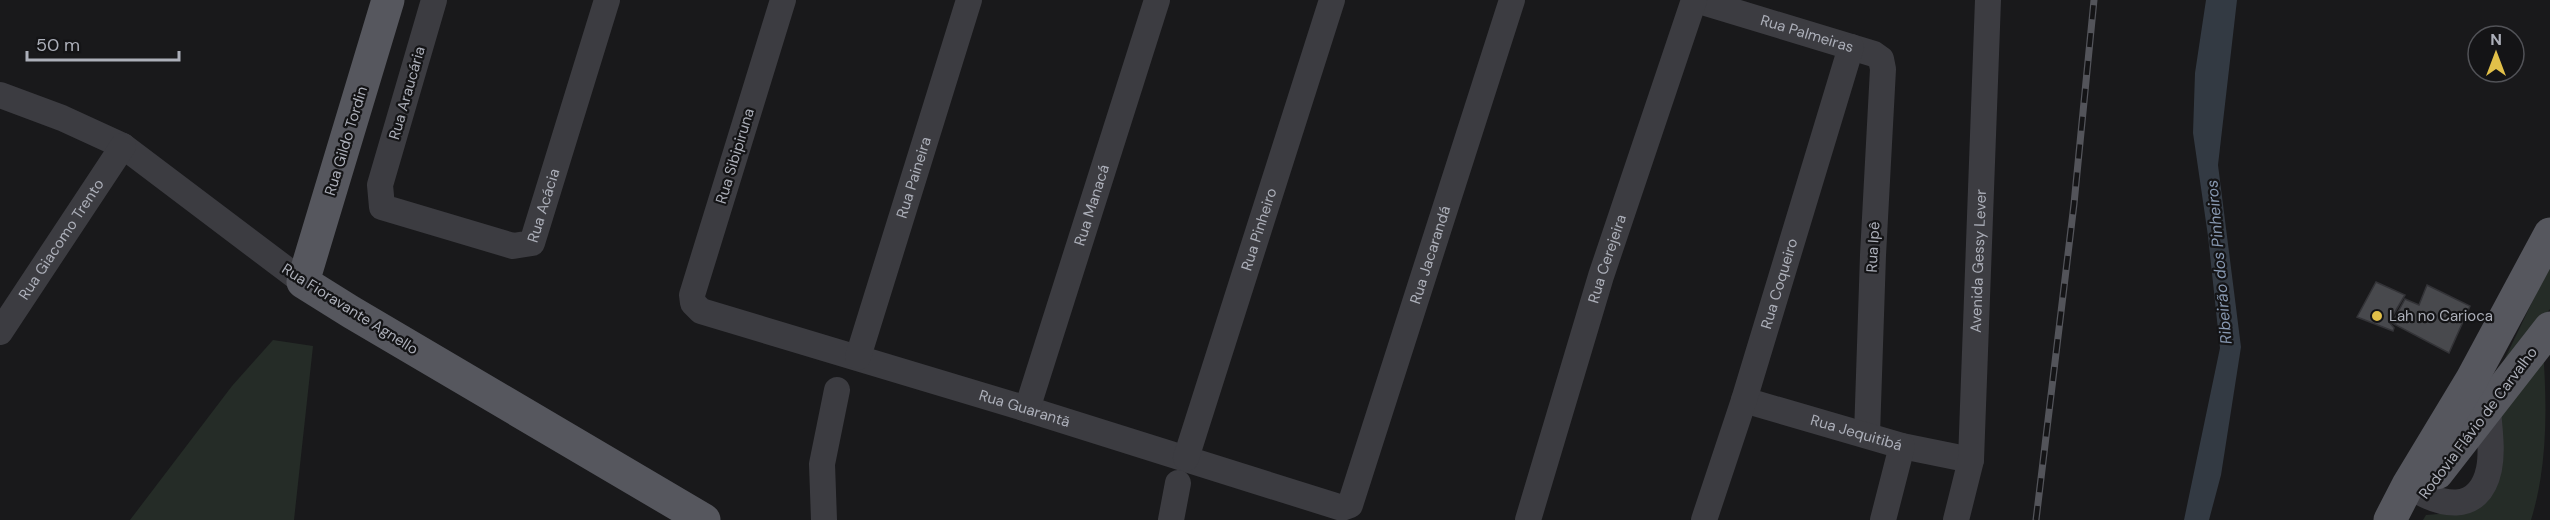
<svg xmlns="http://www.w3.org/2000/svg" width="2550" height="520" font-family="'DM Sans',sans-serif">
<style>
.green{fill:#252c27}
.water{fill:#333a43}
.building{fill:#48494d;stroke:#333337;stroke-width:1.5}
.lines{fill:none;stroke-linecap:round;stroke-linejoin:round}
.minor{stroke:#3c3c41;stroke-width:26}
.major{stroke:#56575e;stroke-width:33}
.rail-casing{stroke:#53545a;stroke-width:7}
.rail{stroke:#141416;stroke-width:4.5;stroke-dasharray:14;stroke-linecap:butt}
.poi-dot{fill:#e2c049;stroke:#141416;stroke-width:2}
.labels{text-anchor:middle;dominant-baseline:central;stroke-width:4.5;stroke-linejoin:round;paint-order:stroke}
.street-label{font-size:15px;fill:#acafb9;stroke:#141416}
.poi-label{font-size:15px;fill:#acafb9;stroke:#141416;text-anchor:start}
.water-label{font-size:16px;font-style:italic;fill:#8798b1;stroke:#141416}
</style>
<rect width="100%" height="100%" fill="#19191b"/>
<!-- green -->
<g class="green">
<polygon points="2550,265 2550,309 2497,375"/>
<polygon points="273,340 313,346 294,520 130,520 232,386"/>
<path d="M2543 348C2547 405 2548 465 2531 520H2423L2426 515 2463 512 2497 413Z"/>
</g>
<!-- water -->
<polygon class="water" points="2206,0 2237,0 2218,165 2241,347 2221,475 2209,520 2184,520 2220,348 2208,236 2193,133 2195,73"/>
<!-- building -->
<g class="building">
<polygon points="2376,282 2405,295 2389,322 2394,328 2393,331 2357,317"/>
<polygon points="2427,285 2470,306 2449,353 2392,323 2405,299 2419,305"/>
</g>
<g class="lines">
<!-- minor -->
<g class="minor">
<path id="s1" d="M434 0 380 185 382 207 513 246 532 243 607 0"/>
<path id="s2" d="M783 0 692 295 693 303 701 311 1027 409 1342 508 1350 505 1512 0"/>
<path id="s3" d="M1696 0 1874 54 1881 59 1883 69 1873 255 1867 435"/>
<polyline points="0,95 62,118 123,146 303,282"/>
<path id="s4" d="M0 332 123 146"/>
<path id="s5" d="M858 357 969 0"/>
<path id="s6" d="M1744 400 1902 446 1971 460"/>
<path id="s7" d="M1027 409 1157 0"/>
<path id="s8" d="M1186 458 1332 0"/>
<path d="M2408 485C2439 506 2479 516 2489 469 2493 449 2489 428 2488 408"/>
<polyline points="824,520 822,464 837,390"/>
<polyline points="1171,520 1178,483"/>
<path id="s9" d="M1528 520 1601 276 1694 0"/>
<path id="s10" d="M1704 520 1744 400 1851 47"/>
<polyline points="1883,520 1902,446"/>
<path id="s11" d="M1956 520 1971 460 1988 0"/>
</g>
<!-- major -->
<g class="major">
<polyline points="388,0 303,282 351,312 704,520"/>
<polyline points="2437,473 2550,328"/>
<polyline points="2390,520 2408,485 2472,379 2550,234"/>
</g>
<defs>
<polyline id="rail" points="2036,520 2074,204 2094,0"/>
</defs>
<!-- rail casing -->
<use href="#rail" class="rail-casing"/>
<!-- rail -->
<use href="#rail" class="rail"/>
</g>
<!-- markers -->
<circle class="poi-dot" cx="2377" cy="316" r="6"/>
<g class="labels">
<!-- street labels -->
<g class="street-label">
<text stroke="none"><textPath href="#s3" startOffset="116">Rua Palmeiras</textPath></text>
<text transform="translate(407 93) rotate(-74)">Rua Araucária</text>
<text transform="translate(346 141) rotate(-73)">Rua Gildo Tordin</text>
<text transform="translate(735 156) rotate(-73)">Rua Sibipiruna</text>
<text stroke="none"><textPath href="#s5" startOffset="188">Rua Paineira</textPath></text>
<text stroke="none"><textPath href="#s1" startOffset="410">Rua Acácia</textPath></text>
<text stroke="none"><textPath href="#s7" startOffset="214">Rua Manacá</textPath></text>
<text stroke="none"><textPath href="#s8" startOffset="240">Rua Pinheiro</textPath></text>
<text stroke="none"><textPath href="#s4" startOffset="111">Rua Giacomo Trento</textPath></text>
<text transform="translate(1873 247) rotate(-87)">Rua Ipê</text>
<text stroke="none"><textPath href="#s2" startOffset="1270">Rua Jacarandá</textPath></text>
<text stroke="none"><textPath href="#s9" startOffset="273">Rua Cerejeira</textPath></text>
<text stroke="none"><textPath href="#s11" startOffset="261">Avenida Gessy Lever</textPath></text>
<text stroke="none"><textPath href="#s10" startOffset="248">Rua Coqueiro</textPath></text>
<text transform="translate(350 309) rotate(32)">Rua Fioravante Agnello</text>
<text stroke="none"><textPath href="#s2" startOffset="666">Rua Guarantã</textPath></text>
<text transform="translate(2478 423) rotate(-53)">Rodovia Flávio de Carvalho</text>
<text stroke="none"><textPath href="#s6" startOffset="117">Rua Jequitibá</textPath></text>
</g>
<!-- poi labels -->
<g class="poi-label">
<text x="2389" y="316">Lah no Carioca</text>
</g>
<!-- water labels -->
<g class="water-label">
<text transform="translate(2219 262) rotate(-95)">Ribeirão dos Pinheiros</text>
</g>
</g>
<!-- north arrow -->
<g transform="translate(2496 54)"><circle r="28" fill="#141416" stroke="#515257" stroke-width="1.5"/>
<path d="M0-4.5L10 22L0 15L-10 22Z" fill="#e2c049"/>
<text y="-9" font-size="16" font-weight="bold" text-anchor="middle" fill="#acafb9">N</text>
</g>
<!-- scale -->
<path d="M27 51v9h152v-9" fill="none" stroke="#acafb9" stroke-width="3"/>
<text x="36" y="51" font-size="18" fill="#acafb9" stroke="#141416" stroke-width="4.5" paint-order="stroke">50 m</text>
</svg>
